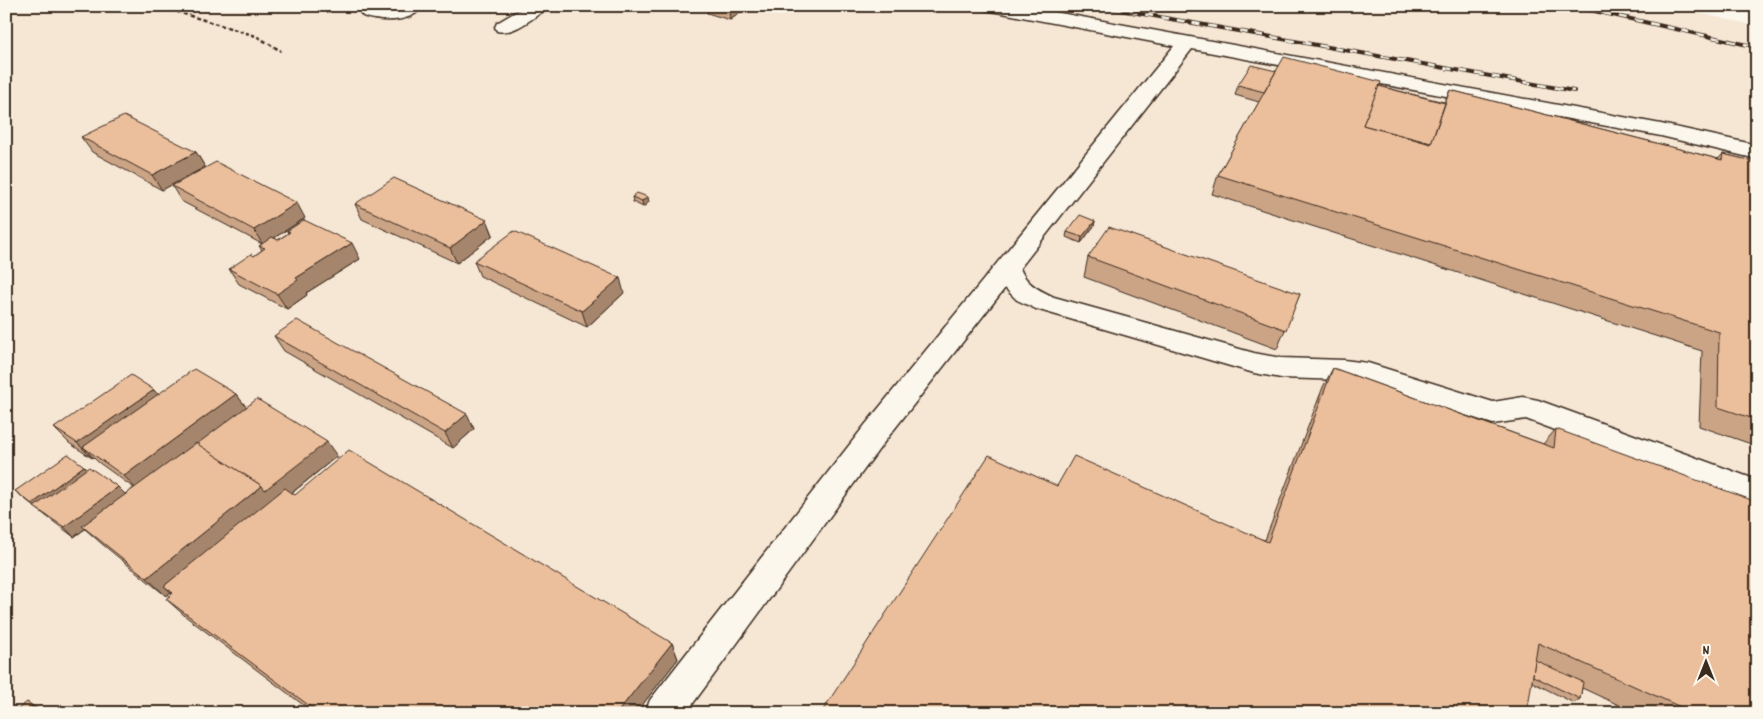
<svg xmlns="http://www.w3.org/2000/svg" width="1763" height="719" font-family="Dekko,sans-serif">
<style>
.built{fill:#f6e6d4}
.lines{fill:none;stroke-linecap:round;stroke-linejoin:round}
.minor-casing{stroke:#3b2a1e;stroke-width:3}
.path{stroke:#3b2a1e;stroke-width:2.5;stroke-dasharray:4 2.5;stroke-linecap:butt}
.minor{fill:#fbf7ec;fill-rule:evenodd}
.rail-casing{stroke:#3b2a1e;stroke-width:4}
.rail{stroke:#fbf7ec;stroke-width:2.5;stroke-dasharray:8;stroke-linecap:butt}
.wall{fill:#cba486;stroke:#3b2a1e}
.shaded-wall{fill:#a5866d;stroke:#3b2a1e}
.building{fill:#ecbf9c;stroke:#3b2a1e}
</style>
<rect width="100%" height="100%" fill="#fbf7ec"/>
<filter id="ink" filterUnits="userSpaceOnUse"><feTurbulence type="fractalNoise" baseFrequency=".02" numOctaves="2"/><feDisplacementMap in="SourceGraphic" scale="10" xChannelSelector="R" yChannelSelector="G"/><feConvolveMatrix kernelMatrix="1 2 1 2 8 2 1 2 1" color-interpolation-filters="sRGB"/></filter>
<g filter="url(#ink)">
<!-- built -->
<polygon class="built" points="6,6 1667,6 1757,26 1757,713 6,713"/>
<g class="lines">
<defs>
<g id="minor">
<path d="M362 6H380L379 9 392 10 400 6H423C411 24 380 22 363 16L360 12Z"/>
<path d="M526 6H548L545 10C532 18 514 35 497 31L495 27 497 23Z"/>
<path d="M982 6H1022L1661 124 1757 145V159L1661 136 1192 49 1020 268C1026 284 1039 290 1054 297L1254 353 1281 358 1344 360 1368 363 1493 402 1523 397 1538 400 1757 480V506L1526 419 1493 424 1367 383 1344 380 1281 378 1254 373 1036 309 1017 300 1005 288 885 441 686 713H645L650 700 865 425 1174 46 991 11 985 10Z"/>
</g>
</defs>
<!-- minor casing -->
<use href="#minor" class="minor-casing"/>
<!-- path -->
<polyline class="path" points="158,6 256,36 281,51"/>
<!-- minor -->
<use href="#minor" class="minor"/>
<defs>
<g id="rail">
<polyline points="1098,6 1574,91"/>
<polyline points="1572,6 1757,47"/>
</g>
</defs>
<!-- rail casing -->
<use href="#rail" class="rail-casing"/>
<!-- rail -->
<use href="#rail" class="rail"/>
</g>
<!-- wall -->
<g class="wall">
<polygon points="706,6 750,6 730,20 707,13"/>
<polygon points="1276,71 1379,86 1444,102 1450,90 1718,159 1723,154 1757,162 1757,446 1699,426 1702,351 1212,194 1218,175 1259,102 1235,95 1238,85"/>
<polygon points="81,137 196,152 205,167 162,190 92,152"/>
<polygon points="172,186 305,218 274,238 278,240 288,233 287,231 360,259 306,293 307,295 287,309 239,284 229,269 254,256 262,250 259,246 262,244 181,201"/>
<polygon points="632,197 649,202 643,207 633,202"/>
<polygon points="355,204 487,220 493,235 457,263 362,219"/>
<polygon points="1095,221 1094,226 1081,243 1066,237 1067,232"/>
<polygon points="1088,257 1300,294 1277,349 1084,277"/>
<polygon points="474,261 624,293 587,327 480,276"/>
<polygon points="274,336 467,414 474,429 453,448 284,351"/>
<polygon points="1333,368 1543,444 1556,429 1757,713 1636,713 1582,688 1580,699 1574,703 1532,682 1057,486 1265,540 1323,387"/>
<polygon points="158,394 236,394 246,407 337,456 292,493 295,495 672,643 678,659 636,713 314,713 185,616 166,599 172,594 171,592 166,596 102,544 85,529 74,537 46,516 15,491 84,466 87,469 125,494 134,488 98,462 93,457 92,458 69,443 54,428"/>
</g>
<!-- shaded-wall -->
<g class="shaded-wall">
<polygon points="735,6 750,6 730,20 729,10"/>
<polygon points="196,152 205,167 162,190 152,175"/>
<polygon points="648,197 649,202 643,207 642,201"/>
<polygon points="297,203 305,218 263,245 254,230"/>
<polygon points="487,220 493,235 457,263 450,248"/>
<polygon points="1095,221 1094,226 1081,243 1082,237"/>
<polygon points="352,243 360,259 306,293 307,295 287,309 277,294 296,278"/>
<polygon points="620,278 624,293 587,327 582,311"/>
<polygon points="154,390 167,405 83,447 93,457 92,458 77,443"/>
<polygon points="236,394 248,409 138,491 124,476"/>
<polygon points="467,414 474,429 453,448 445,433"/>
<polygon points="327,442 337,456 277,505 164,586 171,592 166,596 147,578 262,486"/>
<polygon points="84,466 94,476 38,509 32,504"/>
<polygon points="118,487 128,497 74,537 64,527"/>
<polygon points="672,643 678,659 636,713 617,713"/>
<polygon points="27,702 44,713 38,713"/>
</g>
<!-- building -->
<g class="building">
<polygon points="715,6 735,6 729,10"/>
<polygon points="1284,57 1381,82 1363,125 1431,144 1450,90 1722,160 1723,154 1757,162 1757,420 1718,407 1719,332 1218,175"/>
<polygon points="1251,65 1276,71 1264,92 1238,85"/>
<polygon points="1379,86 1445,103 1431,143 1363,125"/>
<polygon points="124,116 196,152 152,175 81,137"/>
<polygon points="216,162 297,203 254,230 172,186"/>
<polygon points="394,178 487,220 450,248 355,204"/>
<polygon points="637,193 648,197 642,201 632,197"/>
<polygon points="1080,215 1095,221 1082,237 1067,232"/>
<polygon points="304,220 352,243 296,278 298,280 277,294 229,269 251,254 254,256 265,248 259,246 272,237 278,240 290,232 287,231"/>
<polygon points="1109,227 1300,294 1286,330 1088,257"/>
<polygon points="514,231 620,278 582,311 474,261"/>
<polygon points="297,320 467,414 445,433 274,336"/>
<polygon points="1333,368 1554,448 1556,429 1757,502 1757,713 1694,713 1538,643 1527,713 821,713 989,455 1057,486 1074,456 1268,542"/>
<polygon points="194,369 236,394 124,476 83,447"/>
<polygon points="131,375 154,390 77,443 54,428"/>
<polygon points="257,399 327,442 265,490 262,486 197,444"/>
<polygon points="196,443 262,486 147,578 82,526"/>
<polygon points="349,450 672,643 617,713 319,713 166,599 173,593 164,586 285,488 295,495"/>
<polygon points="68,454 84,466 32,504 15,491"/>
<polygon points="89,467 118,487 64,527 34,507"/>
<polygon points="1535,660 1583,682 1580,699 1533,676"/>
<polygon points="27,702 38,713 13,713"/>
</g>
</g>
<!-- margin -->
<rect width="1763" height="719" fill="none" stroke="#fbf7ec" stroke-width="25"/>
<rect x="12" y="12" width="1738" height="694" fill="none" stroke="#3b2a1e" stroke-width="2" filter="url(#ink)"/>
<!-- north arrow -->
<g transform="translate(1706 662)" stroke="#fbf7ec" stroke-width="4" paint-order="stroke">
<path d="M0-4L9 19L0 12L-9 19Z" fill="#3b2a1e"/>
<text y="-8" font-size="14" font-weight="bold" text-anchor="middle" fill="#3b2a1e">N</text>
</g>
</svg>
